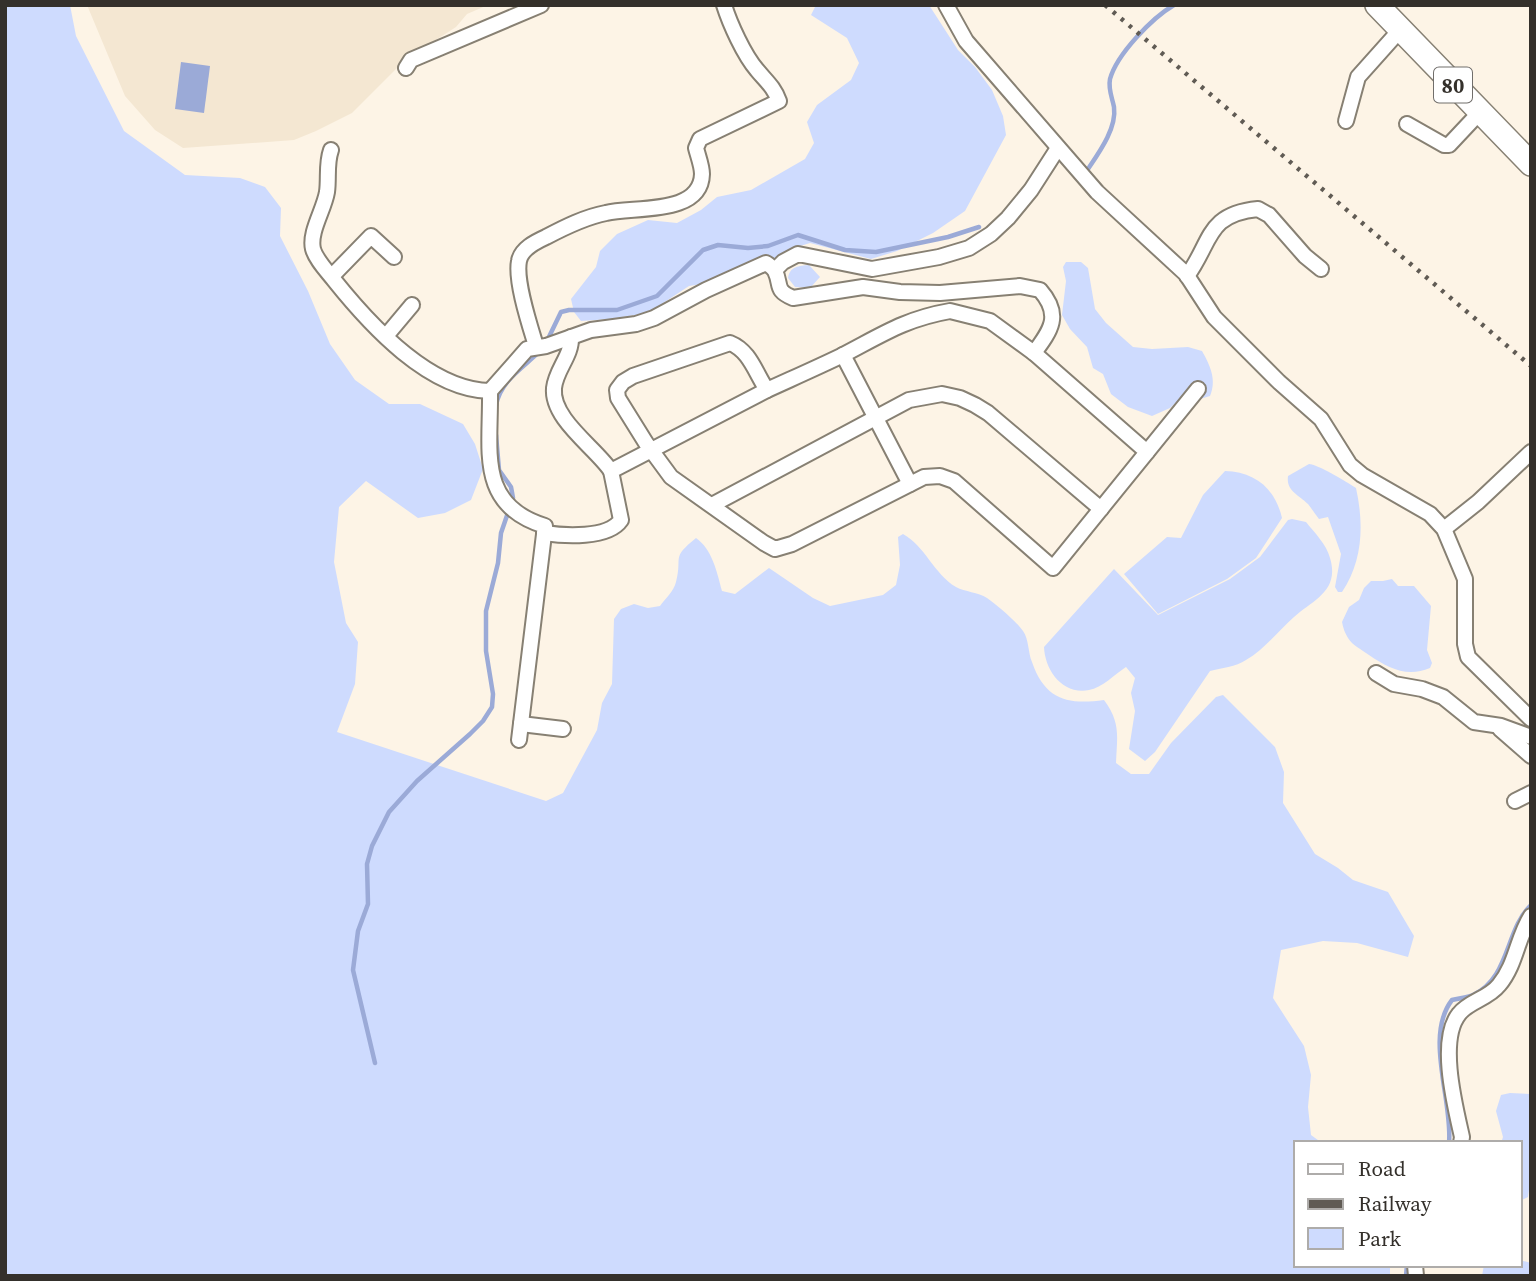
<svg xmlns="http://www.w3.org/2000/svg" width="1536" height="1281" font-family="'Source Serif 4',serif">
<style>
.built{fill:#f4e7d2}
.green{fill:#cedbfe}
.water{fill:#9baad7}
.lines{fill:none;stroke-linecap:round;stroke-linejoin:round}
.stream{stroke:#9baad7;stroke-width:4.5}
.minor-casing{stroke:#878073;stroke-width:18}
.primary-casing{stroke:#878073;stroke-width:26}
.minor{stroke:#fff;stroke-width:14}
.primary{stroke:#fff;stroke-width:23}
.rail{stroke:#605b54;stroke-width:4.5;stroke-dasharray:3.5 7;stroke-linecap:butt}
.labels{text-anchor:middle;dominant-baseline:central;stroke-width:5;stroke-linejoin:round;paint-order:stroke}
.shield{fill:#fff;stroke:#716e6b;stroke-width:2}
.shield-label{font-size:21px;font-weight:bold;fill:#34302b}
</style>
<rect width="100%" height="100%" fill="#fdf4e6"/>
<!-- built -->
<polygon class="built" points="87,5 488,5 467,14 456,27 406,59 352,113 316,131 294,140 183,148 155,130 125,96"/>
<!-- green -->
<g class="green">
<path d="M5 5H70L76 36 124 131 185 175 240 178 265 187 281 208 280 236 308 291 330 344 355 380 389 404H420L463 424 475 444 483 469 471 500 445 513 418 518 366 481 339 507 334 562 346 623 358 642 355 684 337 732 546 801 563 793 597 730 602 703 612 684 614 619 621 609 634 604 648 608 660 606C665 599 674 591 676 582 683 556 670 559 696 538 712 549 717 572 722 591L735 594 769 568 813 598 830 606 883 595 896 585 900 565 898 537 903 534C925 546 934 574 956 587 965 592 978 592 987 598 996 604 1017 622 1023 631 1029 639 1028 653 1032 662 1045 700 1068 705 1104 700 1121 723 1117 736 1116 763L1131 774H1149L1171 743 1216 697 1223 695 1275 747 1284 772 1283 803 1315 854 1338 868 1353 880 1388 892 1414 936 1408 957 1357 943 1323 941 1281 950 1273 998 1304 1046 1311 1075 1308 1107 1311 1135 1322 1143H1296V1265H1390V1275L5 1276Z"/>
<polygon points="816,5 929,5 958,50 975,67 992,90 1003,116 1006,135 965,211 933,233 897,251 871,259 810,243 791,249 776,264 746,280 720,281 689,286 648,313 610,319 581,321 574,312 571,299 596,267 600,251 617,234 648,220 677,223 701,210 717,197 751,190 805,159 814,143 807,122 817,105 851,80 859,63 847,38 811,15"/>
<path d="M1066 262H1081L1088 268 1095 309 1106 323 1133 347 1152 349 1188 347 1202 351C1210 365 1217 380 1210 396L1197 400 1182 397 1170 408 1152 416 1128 407 1111 394 1103 374 1093 368 1087 347 1070 329 1062 315 1066 281 1063 267Z"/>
<path d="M809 265 820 277 810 288 795 287 788 278C790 266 799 266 809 265Z"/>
<path d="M1309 464C1317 464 1347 482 1356 488 1364 524 1363 561 1342 592H1338L1335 587 1341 554 1328 517 1319 519C1315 514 1312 509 1308 504 1298 494 1286 491 1288 476Z"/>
<path d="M1225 471C1255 472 1275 488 1282 518L1256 558 1227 579 1158 614 1124 574 1167 537 1181 538 1203 495Z"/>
<path d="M1292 519 1306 522C1314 532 1327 545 1330 558 1340 591 1313 600 1294 617 1278 631 1265 649 1246 660 1236 667 1221 668 1210 671L1155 752 1145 761 1129 749 1135 711 1131 693 1135 678 1126 667C1115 674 1102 688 1089 690 1062 695 1045 670 1044 647L1114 569 1158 615 1230 579 1260 557 1288 520Z"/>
<path d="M1392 579 1398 586H1414L1431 606 1427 650 1432 663 1430 668C1407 678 1388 668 1369 655 1361 649 1353 646 1348 638 1345 633 1343 628 1342 622L1349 607 1359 600 1364 588 1371 581H1383Z"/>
<polygon points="1510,1093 1531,1094 1529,1190 1528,1197 1522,1200 1520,1198 1520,1143 1501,1143 1503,1137 1496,1111 1501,1095"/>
<polygon points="1520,1260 1531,1263 1531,1276 1482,1276 1484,1265 1520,1265"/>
</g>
<!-- water -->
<polygon class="water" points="181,62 210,66 204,113 175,109"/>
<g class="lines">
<!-- stream -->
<g class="stream">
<path d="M1086 172C1098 154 1117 129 1114 107 1112 97 1108 89 1110 79 1117 54 1152 18 1174 5"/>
<polyline points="547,341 561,312 569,310 617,310 657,296 703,250 718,245 748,248 768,246 798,235 845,250 876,252 948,237 979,227"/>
<path d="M496 405C501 380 523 368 540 351"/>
<polyline points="375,1063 353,970 358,931 368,904 367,864 372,846 389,812 417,781 470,734 483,721 492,707 493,694 486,651 486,611 498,563 501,533 513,498 511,487 499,470 496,435"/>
<path d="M1449 1143C1453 1101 1424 1036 1452 1000 1459 998 1467 998 1473 995 1510 978 1505 930 1531 905"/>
<polyline points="1406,1276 1407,1265"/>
</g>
<defs>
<g id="minor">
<polyline points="946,5 966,41 1097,192 1186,274 1214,317 1279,382 1321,419 1350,465 1362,475 1430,514 1444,529 1465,579 1465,644 1468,657 1531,719"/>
<polyline points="406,68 411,60 541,5"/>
<polyline points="1346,121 1358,77 1400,30"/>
<polyline points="1407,124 1444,145 1449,145 1480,112"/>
<path d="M331 150C326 164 329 178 327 192 324 210 309 232 313 249 316 260 327 271 334 280 370 325 429 390 490 391"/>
<polyline points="775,270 783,262 798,254 872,269 939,257 969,248 991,234 1008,218 1031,190 1058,148"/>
<polyline points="332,276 371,236 394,257"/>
<path d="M1187 276C1212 242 1206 214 1258 209L1269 215 1305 256 1321 269"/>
<path d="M950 311 990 321 1034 353 1147 452 1053 568 954 481 940 476 924 477 792 544 775 549 764 543 671 477 646 443 618 398 617 390 623 382 633 376 730 343C750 351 755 372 767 390 791 379 816 368 841 356 880 336 904 319 950 311Z"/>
<polyline points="386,336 412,305"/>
<path d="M571 337C572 356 556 369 554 388 551 419 596 448 611 471"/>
<path d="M536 346C530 326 515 281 519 261 521 249 535 242 546 237 565 227 585 217 606 213 633 206 701 216 702 174 702 166 698 156 696 148L700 139 779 101C774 87 766 81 757 70 744 55 730 24 724 5"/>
<polyline points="843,355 910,484"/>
<polyline points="1147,452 1198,389"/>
<polyline points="712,505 909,400 942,394 960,398 975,405 988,413 1101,509"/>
<polyline points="1444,529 1478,502 1531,452"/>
<path d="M544 533C564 536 608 539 621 520L611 471 767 390"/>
<polyline points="1376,673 1394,684 1422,689 1443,697 1474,722 1501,726 1531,737"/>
<polyline points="521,724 563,729"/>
<polyline points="1500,729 1531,756"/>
<path d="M519 740 545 526C476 505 491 450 490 391L527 349 546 346 591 330 636 324 654 318 706 290 766 263C767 263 775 270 775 271 782 285 774 290 793 298L863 287 900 292 940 293 1020 286 1040 290C1062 315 1051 330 1034 353"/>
<polyline points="1515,801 1531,793"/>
<path d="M1461 1143 1462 1137C1455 1106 1438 1040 1459 1014 1469 1001 1488 999 1499 985 1516 965 1517 938 1531 916"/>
<polyline points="1415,1265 1416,1276"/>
</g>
<polyline id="primary" points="1377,5 1531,164"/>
</defs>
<!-- minor casing -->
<use href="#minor" class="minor-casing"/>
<!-- primary casing -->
<use href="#primary" class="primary-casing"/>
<!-- minor -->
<use href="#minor" class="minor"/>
<!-- primary -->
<use href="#primary" class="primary"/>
<!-- rail -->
<polyline class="rail" points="1105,5 1531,366"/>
</g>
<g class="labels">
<!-- shield labels -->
<rect class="shield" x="1434" y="67.5" width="38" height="35" rx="5"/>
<g class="shield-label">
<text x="1453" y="85">80</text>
</g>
</g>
<!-- border -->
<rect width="1536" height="1281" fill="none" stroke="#34302b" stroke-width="14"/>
<!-- legend -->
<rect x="1294" y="1141" width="228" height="126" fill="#ffffff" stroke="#aeacaa" stroke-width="2"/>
<rect x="1308" y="1164" width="35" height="10" fill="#ffffff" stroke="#aeacaa" stroke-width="2"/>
<text x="1358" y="1176" font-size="21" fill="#34302b">Road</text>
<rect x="1308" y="1199" width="35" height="10" fill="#605b54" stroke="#aeacaa" stroke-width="2"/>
<text x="1358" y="1211" font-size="21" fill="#34302b">Railway</text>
<rect x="1308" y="1228" width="35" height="21" fill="#cedbfe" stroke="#aeacaa" stroke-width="2"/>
<text x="1358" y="1246" font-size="21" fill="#34302b">Park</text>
</svg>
